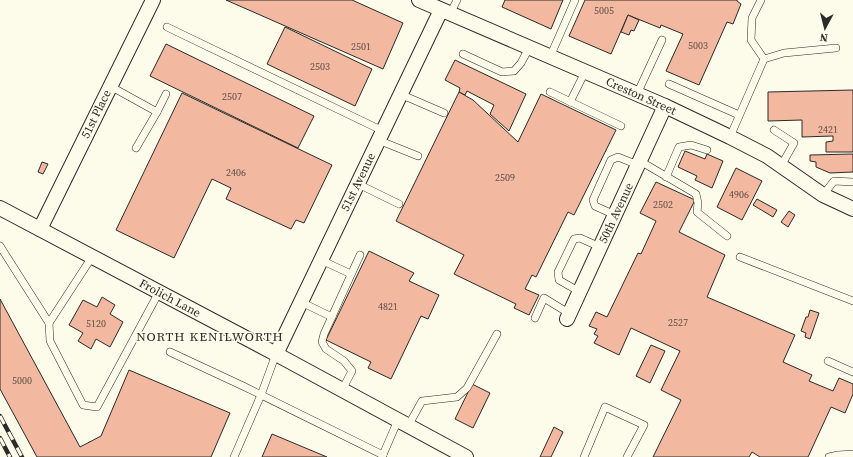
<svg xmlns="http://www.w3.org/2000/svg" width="853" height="457" font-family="'Source Serif 4',serif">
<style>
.building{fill:#f2b8a0;stroke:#2b2b2b}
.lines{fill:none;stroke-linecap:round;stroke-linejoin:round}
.service-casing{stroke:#2b2b2b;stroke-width:8}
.minor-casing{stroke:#2b2b2b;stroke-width:16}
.service{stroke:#fdfbea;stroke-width:7}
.minor{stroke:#fdfbea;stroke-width:14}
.rail-casing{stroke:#2b2b2b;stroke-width:4.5}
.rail{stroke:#fdfbea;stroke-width:3;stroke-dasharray:9;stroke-linecap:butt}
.labels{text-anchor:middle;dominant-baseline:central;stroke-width:3;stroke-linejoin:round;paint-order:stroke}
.number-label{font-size:10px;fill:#5d4e48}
.street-label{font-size:12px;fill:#2b2b2b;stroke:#fdfbea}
.neighbourhood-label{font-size:13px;letter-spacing:1px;fill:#2b2b2b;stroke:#fdfbea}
</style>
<rect width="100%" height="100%" fill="#fdfbea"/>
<!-- building -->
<g class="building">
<polygon points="226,0 352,0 403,23 383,69"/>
<polygon points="505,0 563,0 551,29 502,7"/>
<polygon points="585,0 737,0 737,1 741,4 733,24 727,22 699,85 666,71 683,34 661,25 660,28 628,15 611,54 569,36"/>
<polygon points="628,15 639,20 634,31 631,30 629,35 621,32"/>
<polygon points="285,27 372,69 355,106 267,64"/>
<polygon points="166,44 314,116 298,148 150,76"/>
<polygon points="455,60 526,94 509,131 490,114 494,105 467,91 465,95 459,92 460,88 445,80"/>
<polygon points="853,90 853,152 826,152 826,142 833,141 833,136 802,137 802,120 768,121 768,92"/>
<polygon points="459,92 473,100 518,142 541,94 616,130 574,215 568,212 536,277 532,275 525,289 539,295 529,315 514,308 516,304 454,274 464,255 396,221"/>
<polygon points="182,93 332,165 304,223 296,220 291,229 226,199 231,188 212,179 174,258 116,230"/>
<polygon points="685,151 705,159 707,154 723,161 712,188 695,180 697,176 678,167"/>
<polygon points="853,154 853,172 830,173 816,167 816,162 810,161 810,155"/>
<polygon points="42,162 48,164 43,174 38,172"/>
<polygon points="736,168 762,181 742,220 717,207"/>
<polygon points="656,182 695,200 679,232 725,255 707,297 795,335 783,362 812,375 809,381 833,391 839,378 853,384 853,394 845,413 831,407 808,457 760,457 752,452 749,457 653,457 681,400 661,390 680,351 631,328 619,355 594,343 598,336 594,334 597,329 589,326 596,312 607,317 638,253 641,254 656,221 640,213"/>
<polygon points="757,199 777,210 773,217 753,205"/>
<polygon points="789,211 795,215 788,227 781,222"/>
<polygon points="369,251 414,273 409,281 439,295 428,319 421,316 391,379 368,368 371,362 326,340"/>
<polygon points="102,297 115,305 110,314 123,322 110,347 96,339 91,349 78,341 83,333 69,325 83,300 97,307"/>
<polygon points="0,299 80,447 101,436 129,370 230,413 211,457 37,457 0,389"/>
<polygon points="810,310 819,313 810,339 805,337 806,333 801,331 806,317 808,317"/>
<polygon points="651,345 665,351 650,383 636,376"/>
<polygon points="472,384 490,393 473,428 455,419"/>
<polygon points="554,427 563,432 551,457 540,457"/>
<polygon points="272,434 327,457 262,457"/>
</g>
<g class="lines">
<defs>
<g id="service">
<polyline points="761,0 752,18 751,40 764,59"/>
<polyline points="450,14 457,0"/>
<polyline points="167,27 383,131"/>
<polyline points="463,54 502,72 514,71 521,63 529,48"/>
<polyline points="550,57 575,0"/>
<polyline points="669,84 739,115"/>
<polyline points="110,86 157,112 136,148"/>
<polyline points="550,92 621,126"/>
<polyline points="400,94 444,113"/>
<polyline points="637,94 662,40"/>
<polyline points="570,102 585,72"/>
<polyline points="157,112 166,94"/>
<polyline points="774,130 794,143 781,166"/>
<polyline points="730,137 764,59 784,53 836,48"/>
<polyline points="378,140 418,156"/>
<polyline points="640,161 696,194 698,203 697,212 727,236"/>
<polyline points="666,177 679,147 691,145 707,150"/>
<polyline points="358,184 399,204"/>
<polyline points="823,195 834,181 853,182"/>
<polyline points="615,215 595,206 593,200 611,160 618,157 638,165"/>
<polyline points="0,246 49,323"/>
<polyline points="92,257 49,323 50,341 83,405 97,407 159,292"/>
<polyline points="740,257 853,301"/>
<polyline points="321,260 351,274"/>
<polyline points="580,292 559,280 558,272 574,239 580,238 600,247"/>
<polyline points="301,302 332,317"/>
<polyline points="535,318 544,298 570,314"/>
<polyline points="170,352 243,386 383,455"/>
<polyline points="828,361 853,372"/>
<polyline points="342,390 352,371 344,361 326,349 322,342 324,334 360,255"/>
<polyline points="408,426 422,401 457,397 467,388 497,334"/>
<polyline points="234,457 261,395 276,354"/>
<polyline points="382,457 398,420"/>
<polyline points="584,457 605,407 644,425 627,457"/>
<polyline points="829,457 838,455 853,454"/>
</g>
<g id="minor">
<polyline points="419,0 665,106 730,137 767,156 823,195 853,209"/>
<polyline points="0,208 276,354 466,457"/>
<polyline points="40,229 153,0"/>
<polyline points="567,319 665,106"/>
<polyline points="276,354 441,10"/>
</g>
</defs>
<!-- service casing -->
<use href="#service" class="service-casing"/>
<!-- minor casing -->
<use href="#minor" class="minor-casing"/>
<!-- service -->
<use href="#service" class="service"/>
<!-- minor -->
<use href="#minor" class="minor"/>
<defs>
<g id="rail">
<polyline points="0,416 22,457"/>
<polyline points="0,438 10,457"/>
</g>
</defs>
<!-- rail casing -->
<use href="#rail" class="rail-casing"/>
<!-- rail -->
<use href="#rail" class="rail"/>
</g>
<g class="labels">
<!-- number labels -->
<g class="number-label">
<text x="604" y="10">5005</text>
<text x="698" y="45">5003</text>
<text x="361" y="46">2501</text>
<text x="320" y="66">2503</text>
<text x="232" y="96">2507</text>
<text x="828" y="129">2421</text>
<text x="236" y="172">2406</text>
<text x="505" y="177">2509</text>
<text x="739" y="194">4906</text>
<text x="663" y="204">2502</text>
<text x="388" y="306">4821</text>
<text x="678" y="322">2527</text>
<text x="96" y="323">5120</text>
<text x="22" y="380">5000</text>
</g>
<!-- street labels -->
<g class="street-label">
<text transform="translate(641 96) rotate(24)">Creston Street</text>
<text transform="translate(96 114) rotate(-64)">51st Place</text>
<text transform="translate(358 182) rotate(-64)">51st Avenue</text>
<text transform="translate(616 213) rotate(-65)">50th Avenue</text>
<text transform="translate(170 298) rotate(28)">Frolich Lane</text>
</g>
<!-- neighbourhood labels -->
<g class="neighbourhood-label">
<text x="210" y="336">NORTH KENILWORTH</text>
</g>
</g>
<!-- north arrow -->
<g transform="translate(825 28) rotate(187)" stroke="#fdfbea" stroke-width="3" paint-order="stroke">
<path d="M0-3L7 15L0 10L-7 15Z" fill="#2b2b2b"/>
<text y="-6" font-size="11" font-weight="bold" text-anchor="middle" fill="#2b2b2b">N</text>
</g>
</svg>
